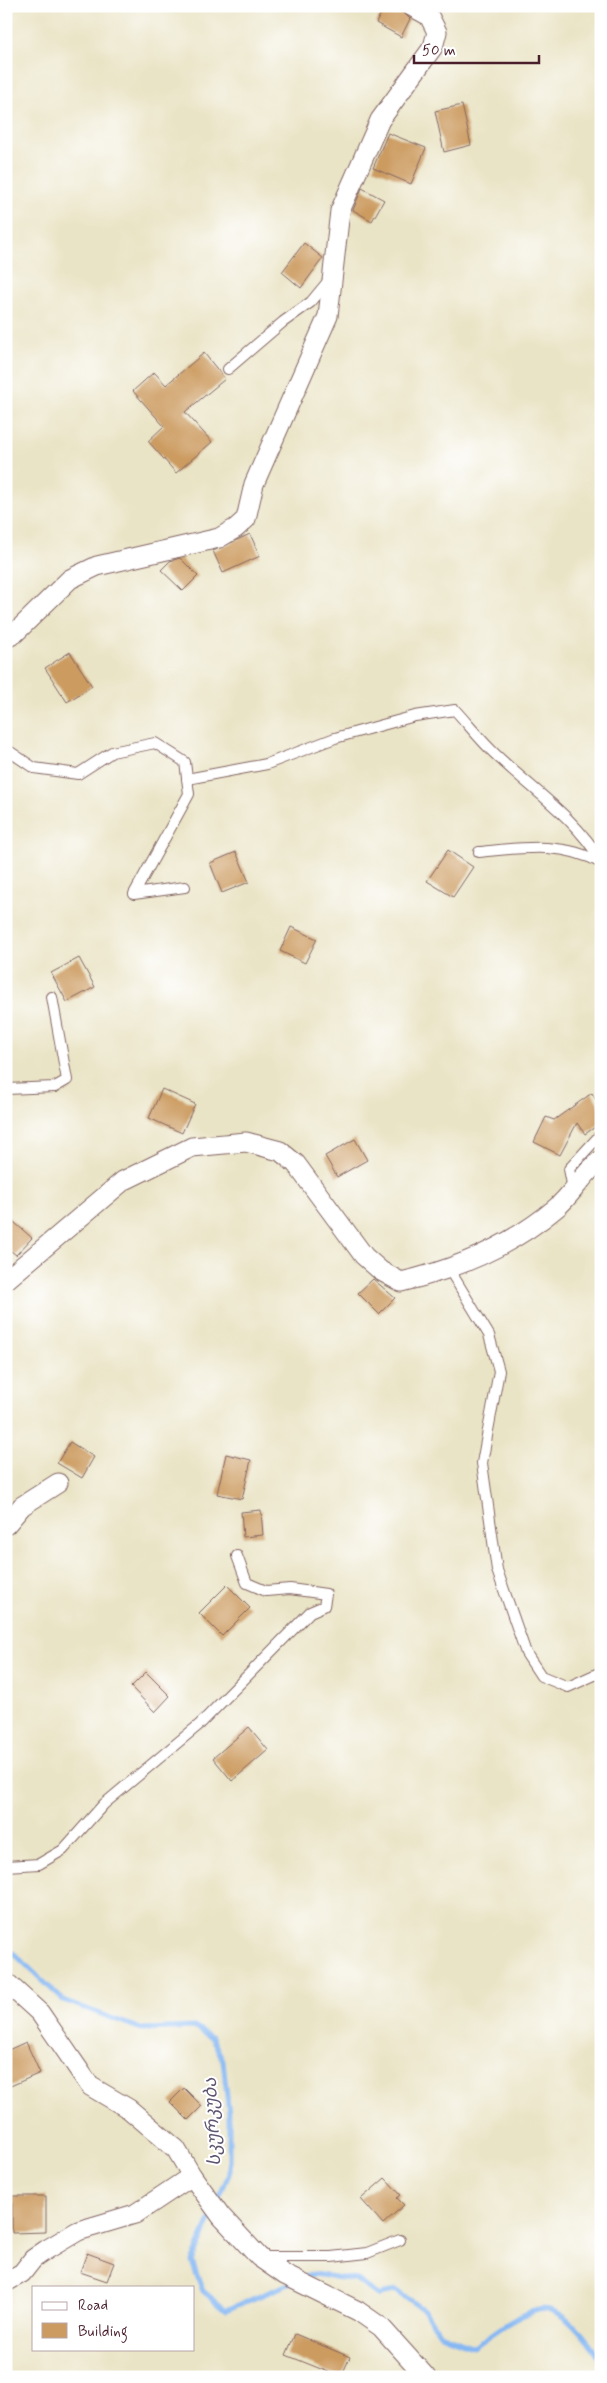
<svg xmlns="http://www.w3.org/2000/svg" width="607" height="2383" font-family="Mynerve,'Noto Sans Georgian',sans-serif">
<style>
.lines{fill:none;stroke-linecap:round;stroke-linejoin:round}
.stream{stroke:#86b8f3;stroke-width:5}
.building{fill:#cc9b61}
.lane-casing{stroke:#826461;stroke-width:12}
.street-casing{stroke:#826461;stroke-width:21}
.lane{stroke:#fff;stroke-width:10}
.street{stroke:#fff;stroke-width:19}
.labels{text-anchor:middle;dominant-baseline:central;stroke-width:4;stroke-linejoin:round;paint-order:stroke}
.water-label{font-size:18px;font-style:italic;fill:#5f5571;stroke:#fff}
</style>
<rect width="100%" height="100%" fill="#fff"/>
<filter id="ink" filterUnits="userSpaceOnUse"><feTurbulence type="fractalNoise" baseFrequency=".02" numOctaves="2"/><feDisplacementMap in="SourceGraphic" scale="10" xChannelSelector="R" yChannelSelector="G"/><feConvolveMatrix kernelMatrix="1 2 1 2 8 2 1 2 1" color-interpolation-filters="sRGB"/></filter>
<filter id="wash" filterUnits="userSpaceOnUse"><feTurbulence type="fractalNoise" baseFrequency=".0096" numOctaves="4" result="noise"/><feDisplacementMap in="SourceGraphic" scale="20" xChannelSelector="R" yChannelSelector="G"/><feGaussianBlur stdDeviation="1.12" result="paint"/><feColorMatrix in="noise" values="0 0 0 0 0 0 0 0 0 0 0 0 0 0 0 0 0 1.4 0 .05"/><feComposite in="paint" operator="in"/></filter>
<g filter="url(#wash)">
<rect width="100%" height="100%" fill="#eae4c6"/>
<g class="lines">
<!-- stream -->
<g class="stream">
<polyline points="6,1946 63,2000 141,2029 194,2027 212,2038 223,2060 229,2115 229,2174 217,2202"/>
<polyline points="213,2213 192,2262 203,2291 226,2310 291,2283"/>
<path d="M303 2278 313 2274 356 2280 379 2296 395 2290 425 2311 440 2334 474 2347C494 2333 514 2316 538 2310 563 2304 590 2342 601 2361"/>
</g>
</g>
<g id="blocks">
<!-- building -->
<g class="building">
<polygon points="385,6 397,6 410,19 401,37 376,23"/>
<polygon points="462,105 471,145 444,152 435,111"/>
<polygon points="388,133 426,148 411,184 373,168"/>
<polygon points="362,188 384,200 372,221 353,210"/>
<polygon points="304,243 323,258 301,288 282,272"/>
<polygon points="204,353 225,379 185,412 212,442 176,473 148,441 164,426 133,391 154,372 166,385"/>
<polygon points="250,534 260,556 223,573 213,551"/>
<polygon points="180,558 198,576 183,591 161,570 170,561"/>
<polygon points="70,652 92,686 67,702 45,668"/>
<polygon points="448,850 473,867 453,897 427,881"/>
<polygon points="236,852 249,882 222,893 210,863"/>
<polygon points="291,927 317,939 305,963 280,951"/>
<polygon points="79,958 95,987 67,1002 51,973"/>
<polygon points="162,1089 195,1104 182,1133 149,1118"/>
<polygon points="592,1093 601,1108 601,1123 585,1134 577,1123 560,1155 534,1142 546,1117 554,1120"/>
<polygon points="355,1139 367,1160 337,1177 325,1156"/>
<polygon points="6,1215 32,1238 16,1255 6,1247"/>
<polygon points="373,1279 395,1298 379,1314 358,1293"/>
<polygon points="70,1442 94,1457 82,1478 57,1463"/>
<polygon points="226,1454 251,1460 242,1499 217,1494"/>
<polygon points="261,1510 263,1535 243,1537 241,1512"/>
<polygon points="227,1585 250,1608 222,1636 199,1613"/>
<polygon points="146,1672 170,1696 155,1712 131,1687"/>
<polygon points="249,1727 268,1750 232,1781 213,1758"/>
<polygon points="26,2042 40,2073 6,2088 6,2051"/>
<polygon points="184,2088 202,2106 188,2120 170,2102"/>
<polygon points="385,2178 401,2195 397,2198 404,2205 383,2224 361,2199"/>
<polygon points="12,2196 46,2196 46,2232 12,2233"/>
<polygon points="87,2253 114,2263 107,2281 80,2272"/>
<polygon points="295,2334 350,2357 341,2377 286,2355"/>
</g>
</g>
</g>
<g filter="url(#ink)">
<use href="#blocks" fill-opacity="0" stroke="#826461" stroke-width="1"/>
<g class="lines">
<defs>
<g id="lane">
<polyline points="228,369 283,322 311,302 330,279"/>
<polyline points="6,749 34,768 78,774 112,752 155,743 185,762 189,794 134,894 185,887"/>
<path d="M187 779 267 764 335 738 415 716 455 710C467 723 478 737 491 750 527 786 575 816 601 861"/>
<path d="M479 852C520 848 563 841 601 863"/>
<polyline points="6,1089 55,1087 67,1080 52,997"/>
<polyline points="573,1189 569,1169 601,1134"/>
<polyline points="449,1269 489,1335 499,1371 482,1463 497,1570 526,1653 541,1676 568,1687 601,1672"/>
<polyline points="6,1866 39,1864 63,1850 104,1804 200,1724 310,1612 324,1606 326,1594 290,1589 266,1591 247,1583 237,1556"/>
<polyline points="262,2257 331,2257 367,2253 400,2240"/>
</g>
<g id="street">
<polyline points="6,638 14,634 70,579 97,566 219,538 236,528 246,519 254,484 328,316 340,211 380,120 433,47 437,32 429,16 411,6"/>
<path d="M6 1280 123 1181 192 1147 246 1142 280 1151 296 1164 364 1256 381 1271 401 1282C457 1269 512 1245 556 1208 573 1194 583 1173 601 1160"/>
<polyline points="6,1525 22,1506 58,1483"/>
<polyline points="6,1982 40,2013 90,2086 129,2109 176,2149 192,2176 221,2216 259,2257 285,2275 358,2311 381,2327 426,2377"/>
<polyline points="6,2282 22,2273 33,2259 46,2250 78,2231 135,2214 192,2176"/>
</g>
</defs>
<!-- lane casing -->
<use href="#lane" class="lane-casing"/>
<!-- street casing -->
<use href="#street" class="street-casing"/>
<!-- lane -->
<use href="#lane" class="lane"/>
<!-- street -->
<use href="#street" class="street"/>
</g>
</g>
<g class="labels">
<!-- water labels -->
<g class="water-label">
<text transform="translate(213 2122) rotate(-93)">სკურკუბა</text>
</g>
</g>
<!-- margin -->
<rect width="607" height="2383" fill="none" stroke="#fff" stroke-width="25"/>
<!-- legend -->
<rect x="32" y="2286" width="162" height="65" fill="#ffffff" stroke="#b7a5aa"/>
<rect x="42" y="2302" width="25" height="8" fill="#ffffff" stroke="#b7a5aa"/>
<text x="78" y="2310" font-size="15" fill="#4a1f2b">Road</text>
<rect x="42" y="2323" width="25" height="15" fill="#cc9b61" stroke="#b7a5aa"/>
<text x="78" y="2336" font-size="15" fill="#4a1f2b">Building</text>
<!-- scale -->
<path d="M414 55v8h125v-8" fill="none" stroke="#4a1f2b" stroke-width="2.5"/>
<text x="422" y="55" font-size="15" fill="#4a1f2b" stroke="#ffffff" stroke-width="4" paint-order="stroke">50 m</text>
</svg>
